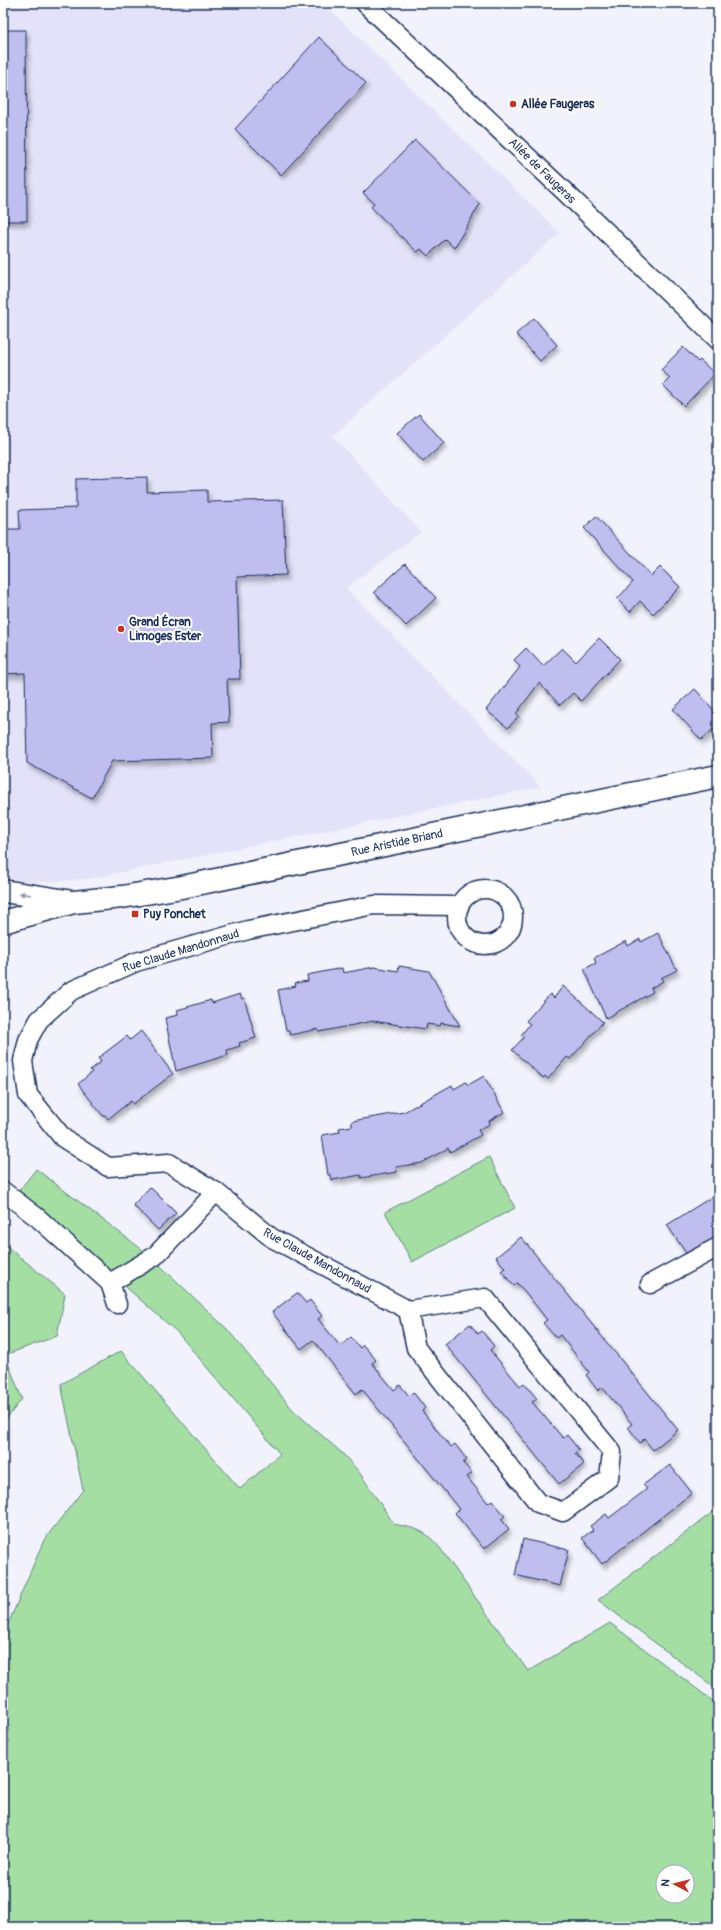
<svg xmlns="http://www.w3.org/2000/svg" width="721" height="1930" font-family="Pangolin,sans-serif">
<style>
.built{fill:#e3e2f8}
.green{fill:#a4dea3;stroke:#608680;fill-rule:evenodd}
.building{fill:#c0bdef;stroke:#1b2f5e;filter:url(#shadow)}
.lines{fill:none;stroke-linecap:round;stroke-linejoin:round}
.minor-casing{stroke:#1b2f5e;stroke-width:21}
.tertiary-casing{stroke:#1b2f5e;stroke-width:25}
.minor{stroke:#fff;stroke-width:18}
.tertiary{stroke:#fff;stroke-width:22}
.oneway{fill:#8d97ae}
.poi-dot{fill:#c8321e;stroke:#fff;stroke-width:1.5}
.labels{text-anchor:middle;dominant-baseline:central;stroke-width:4;stroke-linejoin:round;paint-order:stroke}
.poi-label{font-size:12px;font-weight:bold;fill:#1b2f5e;stroke:#fff;text-anchor:start}
.street-label{font-size:12px;fill:#1b2f5e;stroke:#fff}
</style>
<defs>
<filter id="shadow"><feDropShadow dx="2.5" dy="4.5" stdDeviation="2" flood-color="#0004"/></filter>
</defs>
<rect width="100%" height="100%" fill="#f2f2fc"/>
<filter id="ink" filterUnits="userSpaceOnUse"><feTurbulence type="fractalNoise" baseFrequency=".025" numOctaves="2"/><feDisplacementMap in="SourceGraphic" scale="8" xChannelSelector="R" yChannelSelector="G"/><feConvolveMatrix kernelMatrix="1 2 1 2 8 2 1 2 1" color-interpolation-filters="sRGB"/></filter>
<g filter="url(#ink)">
<!-- built -->
<polygon class="built" points="3,3 323,3 560,233 333,436 421,532 346,588 541,787 88,879 50,882 21,881 3,877"/>
<!-- green -->
<g class="green">
<polygon points="489,1157 515,1208 412,1262 385,1212"/>
<path d="M36 1169 148 1254 227 1329 293 1410 343 1454 359 1472 394 1524C417 1529 424 1529 440 1548L528 1671 610 1623 718 1705V1927H3V1636L44 1540 83 1490 61 1384 121 1351 240 1489 280 1454 177 1332 18 1192ZM663 1872H687V1896H663Z"/>
<polygon points="3,1243 65,1294 57,1336 5,1355 22,1399 3,1423"/>
<polygon points="718,1508 718,1690 598,1600"/>
</g>
<!-- building -->
<g class="building">
<polygon points="3,30 26,30 27,221 3,221"/>
<polygon points="319,37 366,83 281,175 235,129"/>
<polygon points="415,140 480,204 454,248 445,239 428,256 421,249 417,252 371,207 374,203 363,193"/>
<polygon points="534,318 557,345 540,361 516,334"/>
<polygon points="683,347 698,362 700,360 715,374 684,406 663,385 670,378 661,370"/>
<polygon points="419,414 444,443 423,462 397,433"/>
<polygon points="147,477 147,492 207,490 207,502 283,500 286,575 237,577 240,679 227,679 229,722 212,723 213,758 112,761 92,798 27,763 25,673 3,674 3,529 20,529 19,510 76,508 76,479"/>
<polygon points="596,516 651,576 660,567 680,587 653,614 640,601 630,612 617,599 633,582 584,528"/>
<polygon points="405,564 436,598 406,626 374,592"/>
<polygon points="599,638 620,659 581,701 573,693 560,705 539,683 516,714 519,716 508,728 486,710 520,667 514,660 526,648 543,666 562,648 576,662"/>
<polygon points="695,689 718,715 718,725 701,740 673,709"/>
<polygon points="658,933 677,970 661,978 663,981 651,988 653,992 606,1018 584,969 596,963 594,958 626,941 628,946 640,939 641,942"/>
<polygon points="399,966 429,971 460,1026 441,1023 440,1026 427,1024 426,1029 373,1021 319,1032 318,1029 290,1035 289,1030 286,1030 278,990 296,986 295,983 308,981 307,975 342,968 343,973 374,967 398,971"/>
<polygon points="563,986 603,1022 570,1059 567,1057 548,1079 545,1076 543,1078 512,1050 524,1037 521,1035 530,1024 526,1021 550,994 554,998"/>
<polygon points="240,994 242,999 244,998 256,1038 239,1043 240,1046 227,1050 228,1055 176,1071 165,1018 178,1015 177,1010 211,1000 212,1003"/>
<polygon points="141,1031 173,1074 133,1104 131,1101 108,1119 105,1115 103,1116 78,1084 92,1072 90,1070 101,1062 98,1058 127,1036 130,1040"/>
<polygon points="484,1076 504,1112 489,1121 490,1124 478,1130 481,1135 450,1152 448,1148 422,1163 396,1167 397,1172 361,1178 361,1175 332,1180 331,1175 328,1175 322,1135 340,1132 339,1128 352,1126 352,1121 404,1112 452,1085 454,1089 466,1082 468,1085"/>
<polygon points="150,1187 176,1213 158,1230 133,1205"/>
<polygon points="718,1193 718,1237 686,1253 667,1225"/>
<polygon points="521,1237 678,1430 653,1450 644,1439 640,1443 628,1427 632,1424 611,1398 602,1387 598,1391 586,1375 589,1372 560,1335 556,1338 543,1323 547,1320 526,1293 517,1283 514,1286 501,1271 505,1268 496,1257"/>
<polygon points="297,1293 306,1303 310,1300 322,1316 318,1319 340,1346 351,1337 360,1348 363,1345 376,1360 372,1363 394,1390 400,1385 409,1396 413,1392 425,1408 422,1411 440,1434 451,1447 455,1444 467,1460 463,1463 472,1473 467,1477 488,1503 492,1500 505,1516 501,1519 509,1529 484,1549 455,1513 459,1509 362,1389 356,1394 313,1340 301,1349 272,1312"/>
<polygon points="470,1324 478,1334 482,1331 494,1346 490,1350 509,1373 520,1386 524,1383 537,1399 532,1402 563,1438 567,1435 579,1450 575,1453 584,1464 559,1484 445,1344"/>
<polygon points="670,1465 692,1493 602,1564 582,1538 593,1530 590,1526 606,1514 609,1518 647,1489 643,1485"/>
<polygon points="523,1539 569,1550 560,1586 515,1575"/>
</g>
<g class="lines">
<defs>
<g id="minor">
<polyline points="365,3 564,191 718,340"/>
<circle cx="485" cy="917" r="28"/>
<polyline points="3,1191 38,1218 110,1283 117,1304"/>
<polyline points="110,1283 155,1256 216,1192"/>
<polyline points="650,1284 718,1247"/>
<polygon points="485,1298 612,1452 609,1478 563,1512 538,1503 416,1348 408,1310"/>
<polyline points="408,1310 272,1238 216,1192 169,1163 108,1167 63,1138 28,1095 23,1061 28,1040 39,1020 71,991 136,962 248,930 374,905 459,906"/>
</g>
<g id="tertiary">
<polyline points="3,891 67,901"/>
<polyline points="3,922 74,902 122,897 182,887 718,776"/>
</g>
</defs>
<!-- minor casing -->
<use href="#minor" class="minor-casing"/>
<!-- tertiary casing -->
<use href="#tertiary" class="tertiary-casing"/>
<!-- minor -->
<use href="#minor" class="minor"/>
<!-- tertiary -->
<use href="#tertiary" class="tertiary"/>
</g>
<!-- one-way arrows -->
<defs><path id="oneway-solid" d="M-6-.8H1V-3.2L6.5 0L1 3.2V.8H-6Z"/></defs>
<use class="oneway" href="#oneway-solid" transform="translate(25 894) rotate(-171)"/>
</g>
<!-- markers -->
<g class="poi-dot">
<circle cx="513" cy="104" r="4"/>
<circle cx="121" cy="629" r="4"/>
<rect x="131" y="910" width="8" height="8" rx="2"/>
</g>
<g class="labels">
<!-- poi labels -->
<g class="poi-label">
<text x="521" y="104">Allée Faugeras</text>
<text x="129" y="622">Grand Écran<tspan x="129" dy="14">Limoges Ester</tspan></text>
<text x="143" y="914">Puy Ponchet</text>
</g>
<!-- street labels -->
<g class="street-label">
<text transform="translate(542 171) rotate(44)">Allée de Faugeras</text>
<text transform="translate(397 843) rotate(-12)">Rue Aristide Briand</text>
<text transform="translate(181 951) rotate(-17)">Rue Claude Mandonnaud</text>
<text transform="translate(317 1261) rotate(29)">Rue Claude Mandonnaud</text>
</g>
</g>
<!-- margin -->
<rect width="721" height="1930" fill="none" stroke="#fff" stroke-width="16"/>
<rect x="8" y="8" width="705" height="1914" fill="none" stroke="#1b2f5e" stroke-width="1.5" filter="url(#ink)"/>
<!-- north arrow -->
<g transform="translate(675 1884) rotate(277)"><circle r="19" fill="#ffffff" stroke="#a4acbf"/>
<path d="M0-3L7 15L0 10L-7 15Z" fill="#c8321e"/>
<text y="-6" font-size="11" font-weight="bold" text-anchor="middle" fill="#1b2f5e">N</text>
</g>
</svg>
